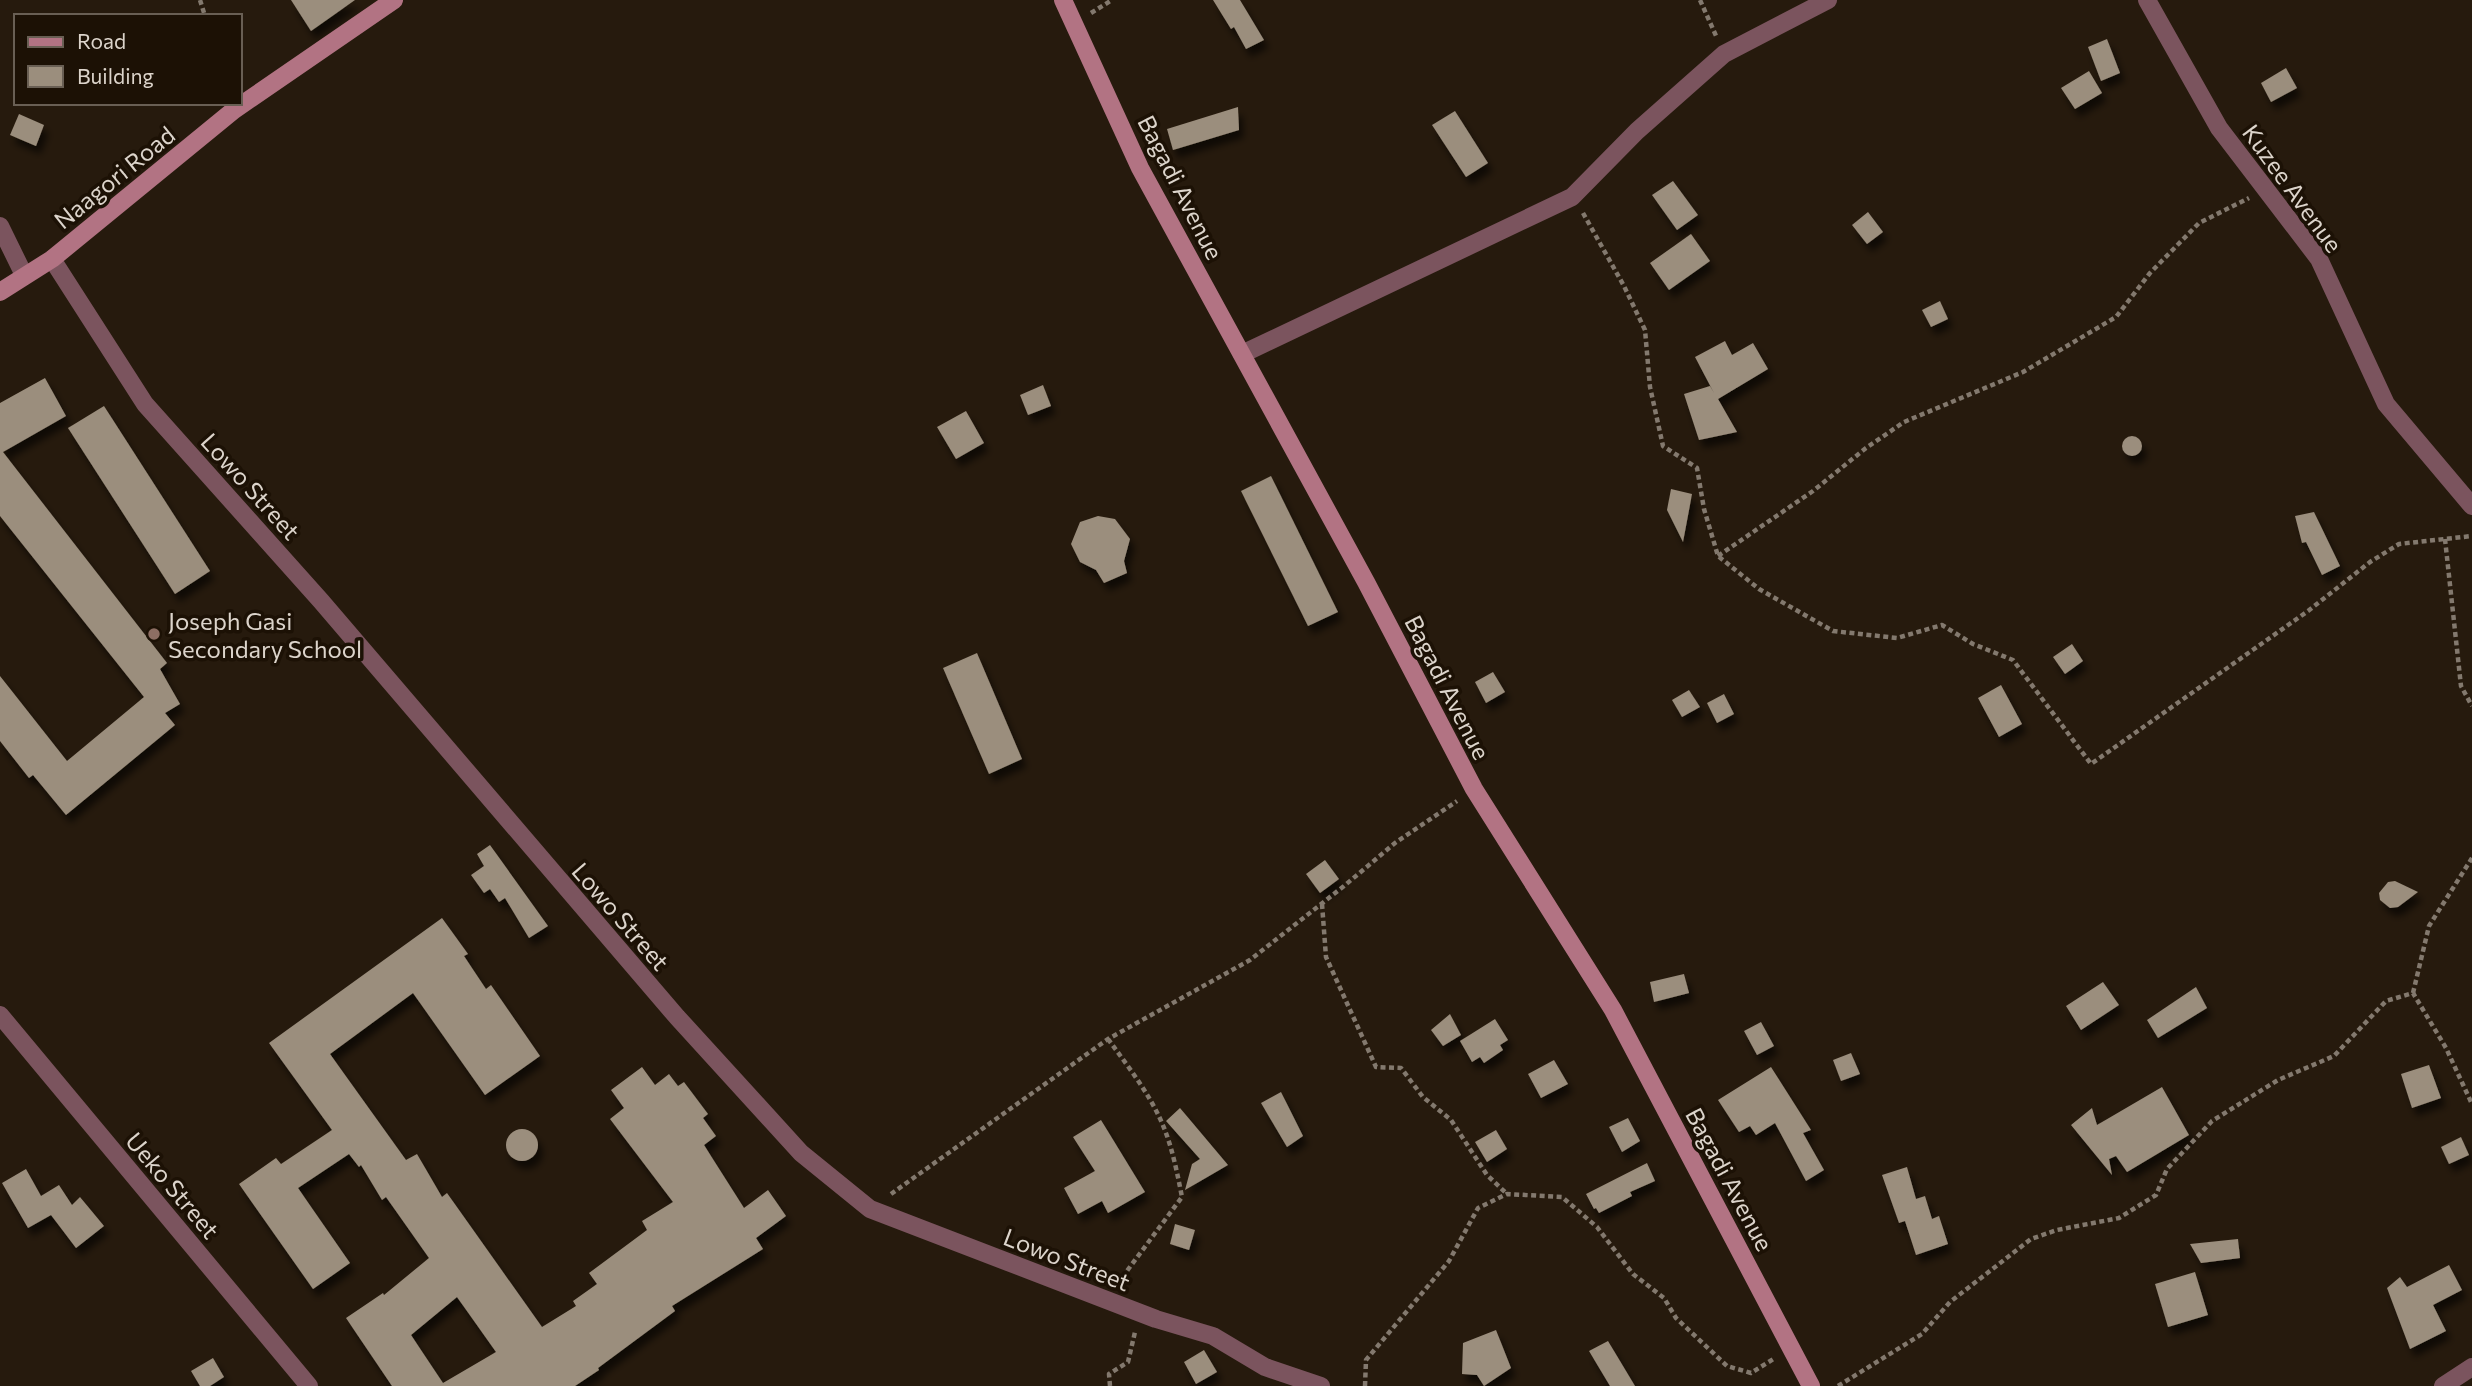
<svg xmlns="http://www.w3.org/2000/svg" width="2472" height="1386" font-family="Commissioner,sans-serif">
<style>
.building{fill:#9b8e7d;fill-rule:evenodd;filter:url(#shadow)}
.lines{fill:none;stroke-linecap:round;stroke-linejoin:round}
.path{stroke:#83796e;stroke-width:4.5;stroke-dasharray:5 3.5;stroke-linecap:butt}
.street{stroke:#7b545e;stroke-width:18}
.secondary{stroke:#b27383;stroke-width:18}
.education-dot{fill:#8d6e63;stroke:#1c1105;stroke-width:2.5}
.labels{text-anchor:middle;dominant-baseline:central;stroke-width:7;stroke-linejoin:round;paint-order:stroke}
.street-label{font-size:24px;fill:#dcd4cb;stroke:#1c1105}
.poi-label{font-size:24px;fill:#dcd4cb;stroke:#1c1105;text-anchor:start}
</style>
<defs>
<filter id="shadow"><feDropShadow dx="4.5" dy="8" stdDeviation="3.5" flood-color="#0009"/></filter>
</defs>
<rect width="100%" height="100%" fill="#261a0d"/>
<!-- building -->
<g class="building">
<polygon points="291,0 355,0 311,31"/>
<polygon points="1213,0 1240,0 1264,40 1246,49 1234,27 1231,29"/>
<polygon points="2107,39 2120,73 2101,81 2088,47"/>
<polygon points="2286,68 2297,88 2271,102 2261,83"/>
<polygon points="2089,71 2102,93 2075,109 2061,88"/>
<polygon points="1238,107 1239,130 1173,150 1167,129"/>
<polygon points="1455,111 1488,163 1466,177 1432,125"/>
<polygon points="19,114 44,125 36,146 10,135"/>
<polygon points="1673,181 1698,215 1677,230 1652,195"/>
<polygon points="1868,212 1883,232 1867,244 1852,225"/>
<polygon points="1691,234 1710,261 1669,290 1650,263"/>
<polygon points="1940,301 1948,319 1931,327 1922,310"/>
<polygon points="1725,341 1732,355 1753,343 1768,369 1718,399 1737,432 1699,440 1684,394 1710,386 1714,393 1695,357"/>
<polygon points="45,378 66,416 3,452 167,663 160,669 180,704 165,713 175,725 66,815 33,775 29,778 0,741 0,676 67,761 144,697 0,516 0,403"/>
<polygon points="1043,385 1051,406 1028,415 1020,395"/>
<polygon points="104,406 210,571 175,594 68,428"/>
<polygon points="966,411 984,443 956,459 937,427"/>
<circle cx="2132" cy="446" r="10"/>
<polygon points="1271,476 1338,612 1308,626 1241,491"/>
<polygon points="1671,489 1692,494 1683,542 1667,510"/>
<polygon points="2314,512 2340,566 2322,575 2306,542 2302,543 2295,516"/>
<polygon points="1098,516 1115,519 1130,539 1124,561 1127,573 1104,583 1096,570 1080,562 1071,544 1080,522"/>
<polygon points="2072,644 2083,661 2065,674 2053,657"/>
<polygon points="977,653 1022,759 989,774 943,668"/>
<polygon points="1493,672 1505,692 1486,703 1475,682"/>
<polygon points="2001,685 2022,724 1999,737 1978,698"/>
<polygon points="1689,690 1700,707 1682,717 1672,700"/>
<polygon points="1724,694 1734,714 1717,723 1707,703"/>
<polygon points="490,845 548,926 529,938 505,898 499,902 490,889 484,893 471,875 484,866 477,854"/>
<polygon points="1325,860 1339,879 1320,893 1306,874"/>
<polygon points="2395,881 2418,892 2398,907 2390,908 2380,900 2379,893 2388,882"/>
<path d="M442 918 468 954 464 956 486 989 491 985 540 1056 485 1095 413 993 330 1054 406 1160 417 1154 442 1197 447 1193 542 1327 576 1306 573 1301 597 1284 589 1273 647 1230 642 1221 673 1202 610 1119 624 1108 611 1090 642 1067 655 1085 669 1074 678 1086 684 1082 708 1114 703 1118 716 1136 704 1145 744 1208 768 1190 786 1216 756 1238 763 1249 672 1306 675 1311 598 1368 599 1370 575 1386H392L346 1318 383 1293 384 1295 429 1258 386 1197 382 1200 361 1165 359 1167 349 1154 298 1188 350 1263 313 1289 239 1184 276 1158 281 1164 332 1130 269 1043ZM457 1297 496 1352 443 1383 411 1335Z"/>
<polygon points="1684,974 1689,993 1654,1002 1650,982"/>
<polygon points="2103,982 2119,1005 2081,1030 2066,1006"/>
<polygon points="2196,987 2207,1008 2158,1038 2147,1020"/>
<polygon points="1450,1014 1461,1035 1443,1046 1431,1030"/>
<polygon points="1495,1019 1508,1040 1500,1045 1503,1050 1484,1063 1480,1057 1472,1062 1460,1041"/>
<polygon points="1761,1022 1774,1046 1757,1055 1744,1031"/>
<polygon points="1851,1053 1860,1074 1841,1081 1833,1060"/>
<polygon points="1554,1060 1568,1084 1541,1098 1528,1074"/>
<polygon points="2429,1065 2441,1098 2412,1108 2401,1074"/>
<polygon points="1771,1067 1811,1130 1803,1133 1824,1170 1806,1181 1775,1123 1756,1135 1750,1126 1739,1132 1718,1100"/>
<polygon points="2162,1087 2189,1135 2127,1172 2116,1156 2109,1159 2112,1175 2071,1125 2092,1108 2097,1125"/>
<polygon points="1281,1092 1303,1136 1287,1147 1261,1103"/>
<polygon points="1180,1108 1228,1165 1185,1190 1192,1164 1200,1159 1166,1121"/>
<polygon points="1628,1118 1640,1141 1622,1152 1609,1127"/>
<polygon points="1101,1120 1145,1192 1108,1213 1102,1201 1078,1214 1064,1188 1095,1171 1073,1137"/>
<circle cx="522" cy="1145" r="16"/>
<polygon points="1496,1130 1507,1149 1487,1162 1475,1142"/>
<polygon points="2461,1137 2469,1155 2449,1164 2441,1147"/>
<polygon points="1647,1163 1655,1181 1630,1192 1632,1196 1599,1213 1596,1208 1594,1209 1586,1194"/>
<polygon points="1907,1167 1916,1199 1925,1196 1932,1219 1939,1216 1948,1244 1916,1255 1905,1221 1899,1223 1882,1175"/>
<polygon points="26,1169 41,1196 59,1185 72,1205 80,1197 104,1226 76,1248 51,1215 28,1228 2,1183"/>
<polygon points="1175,1224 1195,1230 1189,1250 1170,1244"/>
<polygon points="2238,1239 2240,1258 2201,1263 2190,1244"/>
<polygon points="2449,1265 2462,1290 2433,1305 2446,1331 2410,1349 2387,1288 2400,1277 2407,1287"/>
<polygon points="2195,1272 2208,1315 2168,1327 2155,1284"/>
<polygon points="1496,1330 1511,1368 1484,1386 1477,1375 1462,1374 1463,1343"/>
<polygon points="1608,1341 1635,1386 1610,1386 1589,1351"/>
<polygon points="1204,1350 1217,1372 1196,1384 1184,1362"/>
<polygon points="213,1358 224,1377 210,1386 200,1386 191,1371"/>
</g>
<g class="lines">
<!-- path -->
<g class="path">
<polyline points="200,0 205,16"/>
<polyline points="1700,0 1717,38"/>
<polyline points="1091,13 1112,0"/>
<polyline points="1583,213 1624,286 1645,330 1650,387 1663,446 1697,468 1704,509 1718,556 1759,589 1833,631 1897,638 1942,625 1973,644 2013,660 2091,764 2308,611 2370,562 2399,544 2472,536"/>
<polyline points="2445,539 2461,686 2472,706"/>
<polyline points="1718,556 1813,491 1866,448 1904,422 2023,372 2116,317 2150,273 2199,223 2249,198"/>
<polyline points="1322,904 1326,957 1376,1067 1401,1068 1423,1097 1451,1120 1487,1175 1507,1194"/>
<polyline points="2413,993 2429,926 2472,858"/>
<path d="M1108 1039C1127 1065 1149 1093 1162 1123 1172 1146 1177 1172 1182 1197L1118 1283"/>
<polyline points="891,1194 1108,1039 1250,960 1344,886 1395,843 1457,801"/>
<polyline points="1110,1386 1109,1374 1128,1362 1135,1332"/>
<polyline points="1365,1386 1366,1360 1449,1261 1478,1208 1507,1194 1562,1197 1597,1227 1633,1274 1664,1298 1676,1318 1727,1366 1751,1373 1775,1358"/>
<polyline points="1838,1386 1922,1334 1950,1302 2031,1239 2057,1230 2119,1218 2156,1195 2167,1169 2212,1121 2278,1080 2334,1056 2386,1001 2413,993 2446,1048 2472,1104"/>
</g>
<!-- street -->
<g class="street">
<polyline points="2147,0 2219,128 2319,259 2386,404 2472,506"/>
<polyline points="0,226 24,275"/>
<polyline points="52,259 145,404 321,601 677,1017 801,1153 870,1209 1156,1319 1213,1336 1265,1367 1321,1386"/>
<polyline points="1242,354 1572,197 1637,131 1724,54 1828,0"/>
<polyline points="0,1015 309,1386"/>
<polyline points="2443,1386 2472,1367"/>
</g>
<!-- secondary -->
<g class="secondary">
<polyline points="1063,0 1140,168 1366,582 1474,789 1613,1010 1811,1386"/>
<polyline points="0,292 52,259 234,110 394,0"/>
</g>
</g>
<!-- markers -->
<circle class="education-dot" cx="154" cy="634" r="7"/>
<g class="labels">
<!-- street labels -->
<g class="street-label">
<text transform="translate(114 177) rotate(-39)">Naagori Road</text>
<text transform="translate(1181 187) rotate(63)">Bagadi Avenue</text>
<text transform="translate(2293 188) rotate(54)">Kuzee Avenue</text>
<text transform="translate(251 486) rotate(48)">Lowo Street</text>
<text transform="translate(1448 687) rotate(63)">Bagadi Avenue</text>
<text transform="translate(621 916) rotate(49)">Lowo Street</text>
<text transform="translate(1730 1179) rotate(62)">Bagadi Avenue</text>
<text transform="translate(173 1185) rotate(50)">Ueko Street</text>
<text transform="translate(1067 1259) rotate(21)">Lowo Street</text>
</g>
<!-- poi labels -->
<g class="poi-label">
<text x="168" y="620">Joseph Gasi<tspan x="168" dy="28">Secondary School</tspan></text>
</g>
</g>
<!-- legend -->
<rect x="14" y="14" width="228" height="91" fill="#1c1105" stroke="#695f54" stroke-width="2"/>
<rect x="28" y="37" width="35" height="10" fill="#b27383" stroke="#695f54" stroke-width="2"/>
<text x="77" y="49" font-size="21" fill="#dcd4cb">Road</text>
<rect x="28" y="66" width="35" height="21" fill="#9b8e7d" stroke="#695f54" stroke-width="2"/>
<text x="77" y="84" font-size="21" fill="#dcd4cb">Building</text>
</svg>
